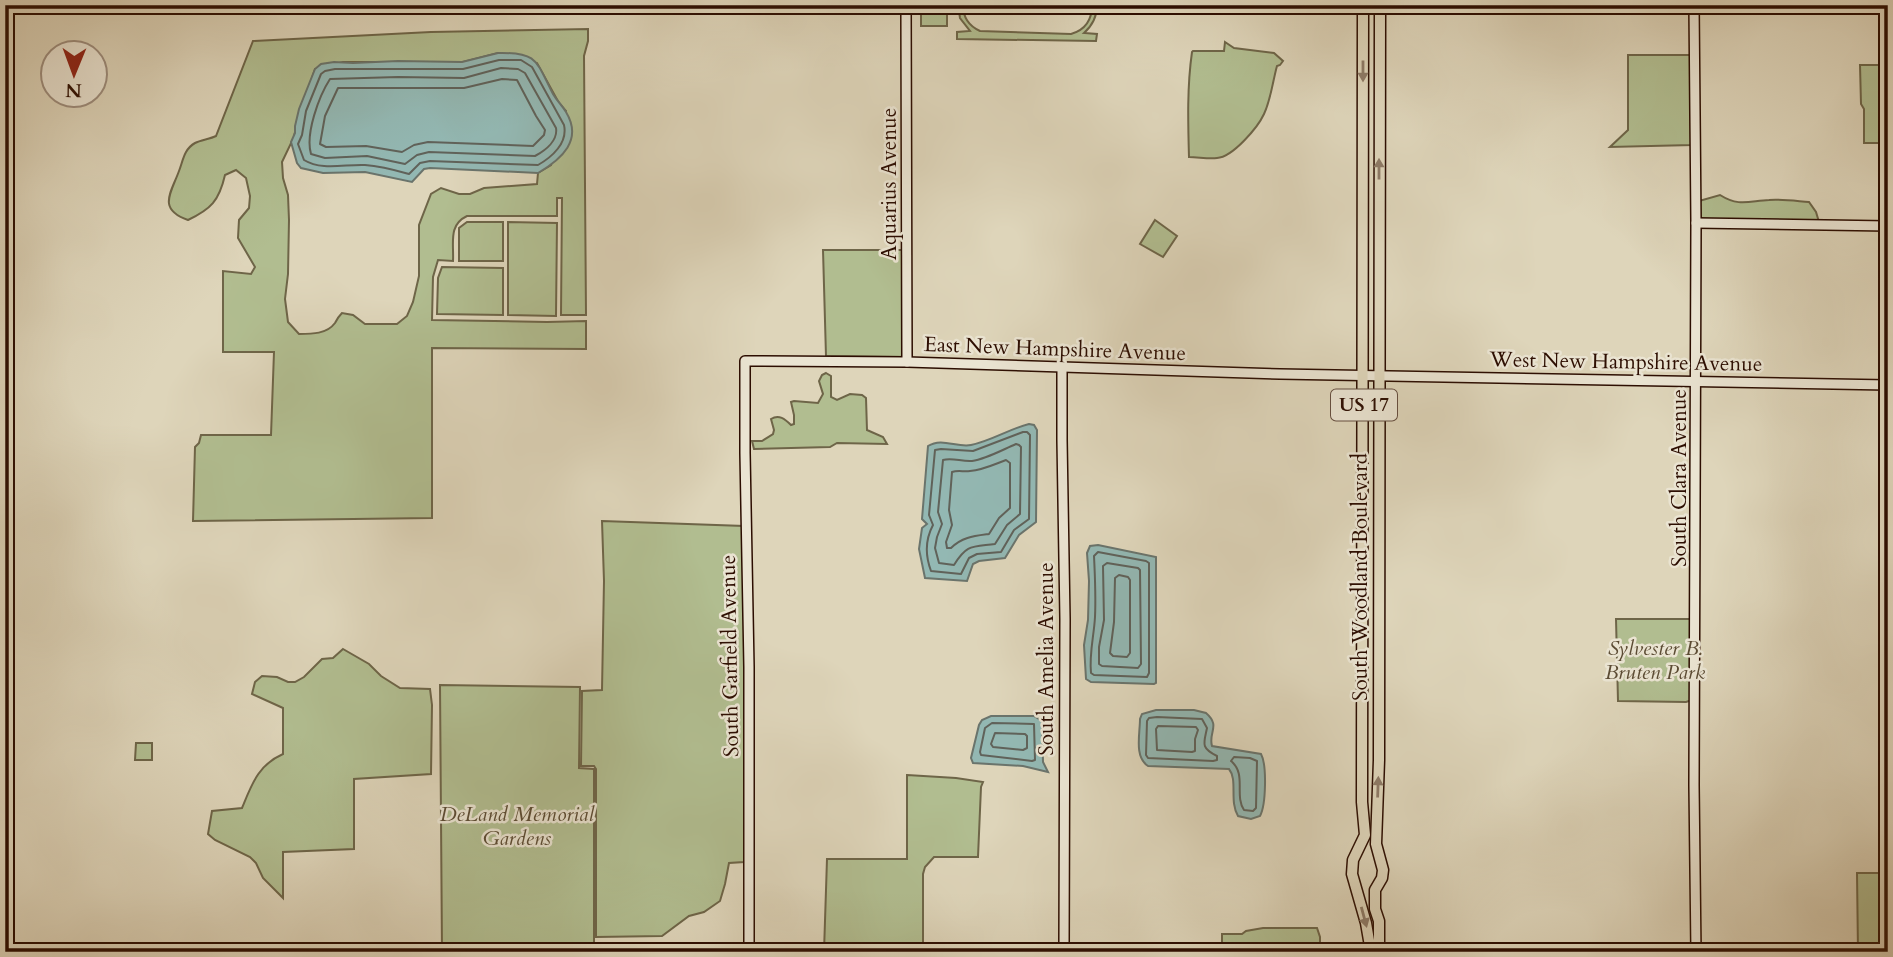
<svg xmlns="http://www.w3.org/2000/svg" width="1893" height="957" font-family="Cardo,serif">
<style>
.green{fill:#b1bd90;stroke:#6e6548;stroke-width:2;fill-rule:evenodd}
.water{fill:#93b8b3;stroke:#6a746c;stroke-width:2}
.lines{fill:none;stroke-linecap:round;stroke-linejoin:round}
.shore{stroke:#60625a;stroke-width:2}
.secondary-casing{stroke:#2c0d01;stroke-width:12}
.primary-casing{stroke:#2c0d01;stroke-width:13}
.secondary{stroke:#eae4d2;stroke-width:9}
.primary{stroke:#ded5ba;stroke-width:10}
.oneway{fill:#8e7b67}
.labels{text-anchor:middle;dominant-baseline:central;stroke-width:5;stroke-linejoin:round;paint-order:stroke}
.shield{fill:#eae4d2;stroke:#654e40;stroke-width:2}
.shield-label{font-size:19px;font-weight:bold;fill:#2c0d01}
.street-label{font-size:21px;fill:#2c0d01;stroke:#eae4d2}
.park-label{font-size:21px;font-style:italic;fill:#5b4b33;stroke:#eae4d2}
</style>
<rect width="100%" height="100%" fill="#ded5ba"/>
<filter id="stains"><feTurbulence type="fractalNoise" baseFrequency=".00286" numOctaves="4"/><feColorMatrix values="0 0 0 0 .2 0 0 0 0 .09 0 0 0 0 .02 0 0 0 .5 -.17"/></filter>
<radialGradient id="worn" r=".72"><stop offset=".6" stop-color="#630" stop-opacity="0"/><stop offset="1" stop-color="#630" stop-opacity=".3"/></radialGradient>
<!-- green -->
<g class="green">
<rect x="921" y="5" width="26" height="21"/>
<path d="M958 5H963C963 18 969 26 980 31L1071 34C1085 30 1092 20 1092 5H1097C1097 17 1093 25 1084 33L1097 34 1096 41 957 39V32L970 31 960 18Z"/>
<path d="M588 29V41L584 56 586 315H561L562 198H557V216H467C448 225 454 243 453 261L438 260 433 277 432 320 547 322 586 321V349L432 348V518L193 521 195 447 199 443 201 435H271L274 352H223V271L251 274 255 267 238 238 239 220 249 208 250 196 246 178 236 170 225 175C219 201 211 209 188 220 157 209 171 193 179 171 183 161 184 149 195 143 201 140 210 139 216 136L253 41 431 32ZM498 53 537 63 559 103 566 111 551 165 538 173 537 184 484 188 470 194H459L441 188 431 194 419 225V276L413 302 407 316 397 324H365L353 315 342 313C339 316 337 319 335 323 327 334 312 334 299 334L288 322 285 299 288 274 289 220 288 195 283 178 282 162 294 137 297 122 315 69 343 62H463Z"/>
<path d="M1225 42 1234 48 1274 53 1283 61 1280 65 1277 66C1273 80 1271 99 1264 114 1258 127 1233 157 1217 158 1208 159 1198 157 1189 157 1188 122 1187 87 1192 52L1193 51H1224Z"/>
<polygon points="1628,55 1690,55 1692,145 1610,147 1628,130"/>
<polygon points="1860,65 1888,65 1888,143 1864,143 1864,109 1861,104"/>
<path d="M1720 195C1739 207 1749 201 1769 200 1782 199 1796 201 1809 202L1816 212 1819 222 1699 220V201Z"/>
<polygon points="1155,220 1177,236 1163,257 1140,244"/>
<polygon points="467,222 503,222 503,261 459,261 459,228"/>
<polygon points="508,222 557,223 556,316 508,315"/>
<polygon points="823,250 903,250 903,357 826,356"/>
<polygon points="442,267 503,268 503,315 437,314 438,278"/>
<path d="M826 373 831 376V397L837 400 850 394 862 395 866 398 867 430 883 437 887 444 837 443 830 447 754 449 752 441H762L773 434 774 430 771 419C779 414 785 419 791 425L794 424V415L791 402 794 401 818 403 823 394 819 381 822 375Z"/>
<polygon points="602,521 744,526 744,862 729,863 725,884 720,901 704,912 689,916 662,936 596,937 596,769 594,766 581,766 582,691 602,690 604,581"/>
<polygon points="1616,619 1693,619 1692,700 1686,702 1618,701"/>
<path d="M343 649 369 664 381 676 400 688 430 689 432 705 431 774 354 779V849L283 852V898L263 878 256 863 250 857 215 840 208 834 212 811 242 808C252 784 258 765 283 754V708L252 694 255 682 262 676 277 677 288 682H295L304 677 322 659 333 658Z"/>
<polygon points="440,685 580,687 579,768 594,769 594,952 442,952"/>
<polygon points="136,743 152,743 152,760 135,760"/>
<polygon points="907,775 956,778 983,782 981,787 978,857 934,857 925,867 923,874 923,952 824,952 827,859 907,859"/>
<polygon points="1857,873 1888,873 1888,952 1858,952"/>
<polygon points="1263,928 1317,928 1320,937 1320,952 1222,952 1222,934 1242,934 1246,931"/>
</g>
<!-- water -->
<g class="water">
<path d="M498 53C538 52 536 61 553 94 557 101 562 105 566 112 583 140 562 159 538 173L430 168 424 169 412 182 365 172 323 173 301 168 297 163 291 142 295 133V126L299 109 315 69 321 64 334 62 353 63 398 61 462 62Z"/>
<path d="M1029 424 1034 425 1037 430 1036 522 1019 535 1005 558 979 561 973 564 967 581 925 578 919 549 922 528 927 524 922 519 928 446C942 437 957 448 971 445 991 441 1009 429 1029 424Z"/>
<polygon points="1098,545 1156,557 1156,683 1154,684 1091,682 1086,679 1084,645 1088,620 1089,581 1087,553 1090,546"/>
<path d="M1156 710H1194L1206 713C1221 726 1208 732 1212 746L1261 754C1267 765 1266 805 1260 816L1251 819 1238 816C1229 801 1238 780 1229 769L1148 766C1134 757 1140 734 1140 719L1142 714Z"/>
<polygon points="991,716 1034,716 1042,721 1043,762 1048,772 1023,766 973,763 971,758 979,725 982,720"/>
</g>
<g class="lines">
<!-- shore -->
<g class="shore">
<path d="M499 60H521L532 67 564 125C568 143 552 157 538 165L430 161 420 163 409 174C395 170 380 166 365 165 345 164 322 171 304 160L298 144 302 135 306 111 321 74 325 71 335 69H463Z"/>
<path d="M501 68 518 69 525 73 556 128C558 140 546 150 535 156L429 152 417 155 405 164 367 156 325 158 311 154C305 134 319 96 330 79L398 77 464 78Z"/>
<polygon points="502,79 517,80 536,116 545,130 544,135 533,146 428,142 414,145 402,152 366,146 326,147 320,144 325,116 338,88 464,88"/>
<path d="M1023 432H1027L1030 435 1029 519 1014 530 1001 552 977 554 969 558 961 574 931 571C925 555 925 540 933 525L929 515 935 450 941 449 973 451Z"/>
<path d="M1016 444 1019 445 1021 447 1020 514 1007 525 995 544C972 547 967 544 954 565L939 563 935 548 937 537 942 524 938 512 943 460C952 457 962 462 972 461 986 459 1002 450 1016 444Z"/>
<path d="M1006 460 1010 463V508L999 518 989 534C974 536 962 537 951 548H947L946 542 952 525 949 510 952 472C958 470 964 472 970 471 983 470 995 464 1006 460Z"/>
<path d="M1098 552 1146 561 1149 563V673L1147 677 1094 675 1091 673C1089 653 1094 636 1095 617 1096 596 1095 576 1094 556Z"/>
<polygon points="1107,563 1138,568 1140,570 1141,664 1138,668 1102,666 1099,664 1099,647 1104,620 1103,566"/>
<polygon points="1119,575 1128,577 1130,580 1130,653 1127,657 1113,656 1110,653 1114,622 1115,578"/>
<path d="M1157 717 1202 719 1207 728C1204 743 1200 748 1217 756V760L1213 761 1148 758 1146 755 1147 721 1149 718Z"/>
<polygon points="992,723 1034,724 1035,760 1032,761 981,755 980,752 985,728"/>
<polygon points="1158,726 1196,727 1198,730 1195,739 1195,751 1192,752 1157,750 1156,729"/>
<polygon points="995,733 1025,734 1027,736 1027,748 1023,750 993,747 991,744"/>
<path d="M1234 757 1250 758 1257 761 1256 808 1253 811 1244 810C1234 795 1247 774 1231 761Z"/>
</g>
<defs>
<g id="secondary">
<polyline points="906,5 907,362"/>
<polyline points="1694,5 1696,223 1694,785 1696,952"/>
<polyline points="1696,223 1888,226"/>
<polyline points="1062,366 1062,440 1065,619 1064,952"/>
<polyline points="749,952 749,667 745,453 745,361 907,362 1280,374 1888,385"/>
</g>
<g id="primary">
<polyline points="1363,5 1362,802 1365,835 1353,860 1352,874 1366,923 1371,952"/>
<polyline points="1379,952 1379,921 1375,909 1375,890 1382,878 1383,870 1376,844 1379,760 1380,5"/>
</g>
</defs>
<!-- secondary casing -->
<use href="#secondary" class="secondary-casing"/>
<!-- primary casing -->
<use href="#primary" class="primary-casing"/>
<!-- secondary -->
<use href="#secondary" class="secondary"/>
<!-- primary -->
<use href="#primary" class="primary"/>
</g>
<!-- one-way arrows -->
<defs><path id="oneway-solid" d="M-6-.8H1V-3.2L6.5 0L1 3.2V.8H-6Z" transform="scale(1.75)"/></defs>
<g class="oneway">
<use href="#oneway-solid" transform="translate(1363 71) rotate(90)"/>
<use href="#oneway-solid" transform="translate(1379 169) rotate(-90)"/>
<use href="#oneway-solid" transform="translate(1378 787) rotate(-88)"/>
<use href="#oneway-solid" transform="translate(1364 917) rotate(75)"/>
</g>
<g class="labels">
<!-- shield labels -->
<rect class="shield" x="1331" y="389.5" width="66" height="31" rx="5"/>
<g class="shield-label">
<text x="1364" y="405">US 17</text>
</g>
<!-- street labels -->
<g class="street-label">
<text transform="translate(889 184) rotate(-90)">Aquarius Avenue</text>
<text transform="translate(1055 349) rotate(2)">East New Hampshire Avenue</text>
<text transform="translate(1626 362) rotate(1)">West New Hampshire Avenue</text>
<text transform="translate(1679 478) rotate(-90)">South Clara Avenue</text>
<text transform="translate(1360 577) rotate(-90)">South Woodland Boulevard</text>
<text transform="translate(730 656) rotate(-91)">South Garfield Avenue</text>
<text transform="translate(1046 659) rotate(-90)">South Amelia Avenue</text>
</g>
<!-- park labels -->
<g class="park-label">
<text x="1655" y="648">Sylvester B.<tspan x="1655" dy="24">Bruten Park</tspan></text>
<text x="517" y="814">DeLand Memorial<tspan x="517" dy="24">Gardens</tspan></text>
</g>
</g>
<!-- margin -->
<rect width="1893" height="957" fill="none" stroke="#ded5ba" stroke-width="28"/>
<rect x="7" y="7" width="1879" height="943" fill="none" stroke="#2c0d01" stroke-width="3.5"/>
<rect x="14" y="14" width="1865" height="929" fill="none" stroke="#2c0d01" stroke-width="2"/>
<!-- north arrow -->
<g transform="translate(74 74) rotate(181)"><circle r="33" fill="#eae4d2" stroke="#9e8e7e" stroke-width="2"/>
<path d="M0-5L12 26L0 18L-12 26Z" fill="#8f2418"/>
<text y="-10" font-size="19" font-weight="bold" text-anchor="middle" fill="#2c0d01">N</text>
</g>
<rect width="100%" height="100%" filter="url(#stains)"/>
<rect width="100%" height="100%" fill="url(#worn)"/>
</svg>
